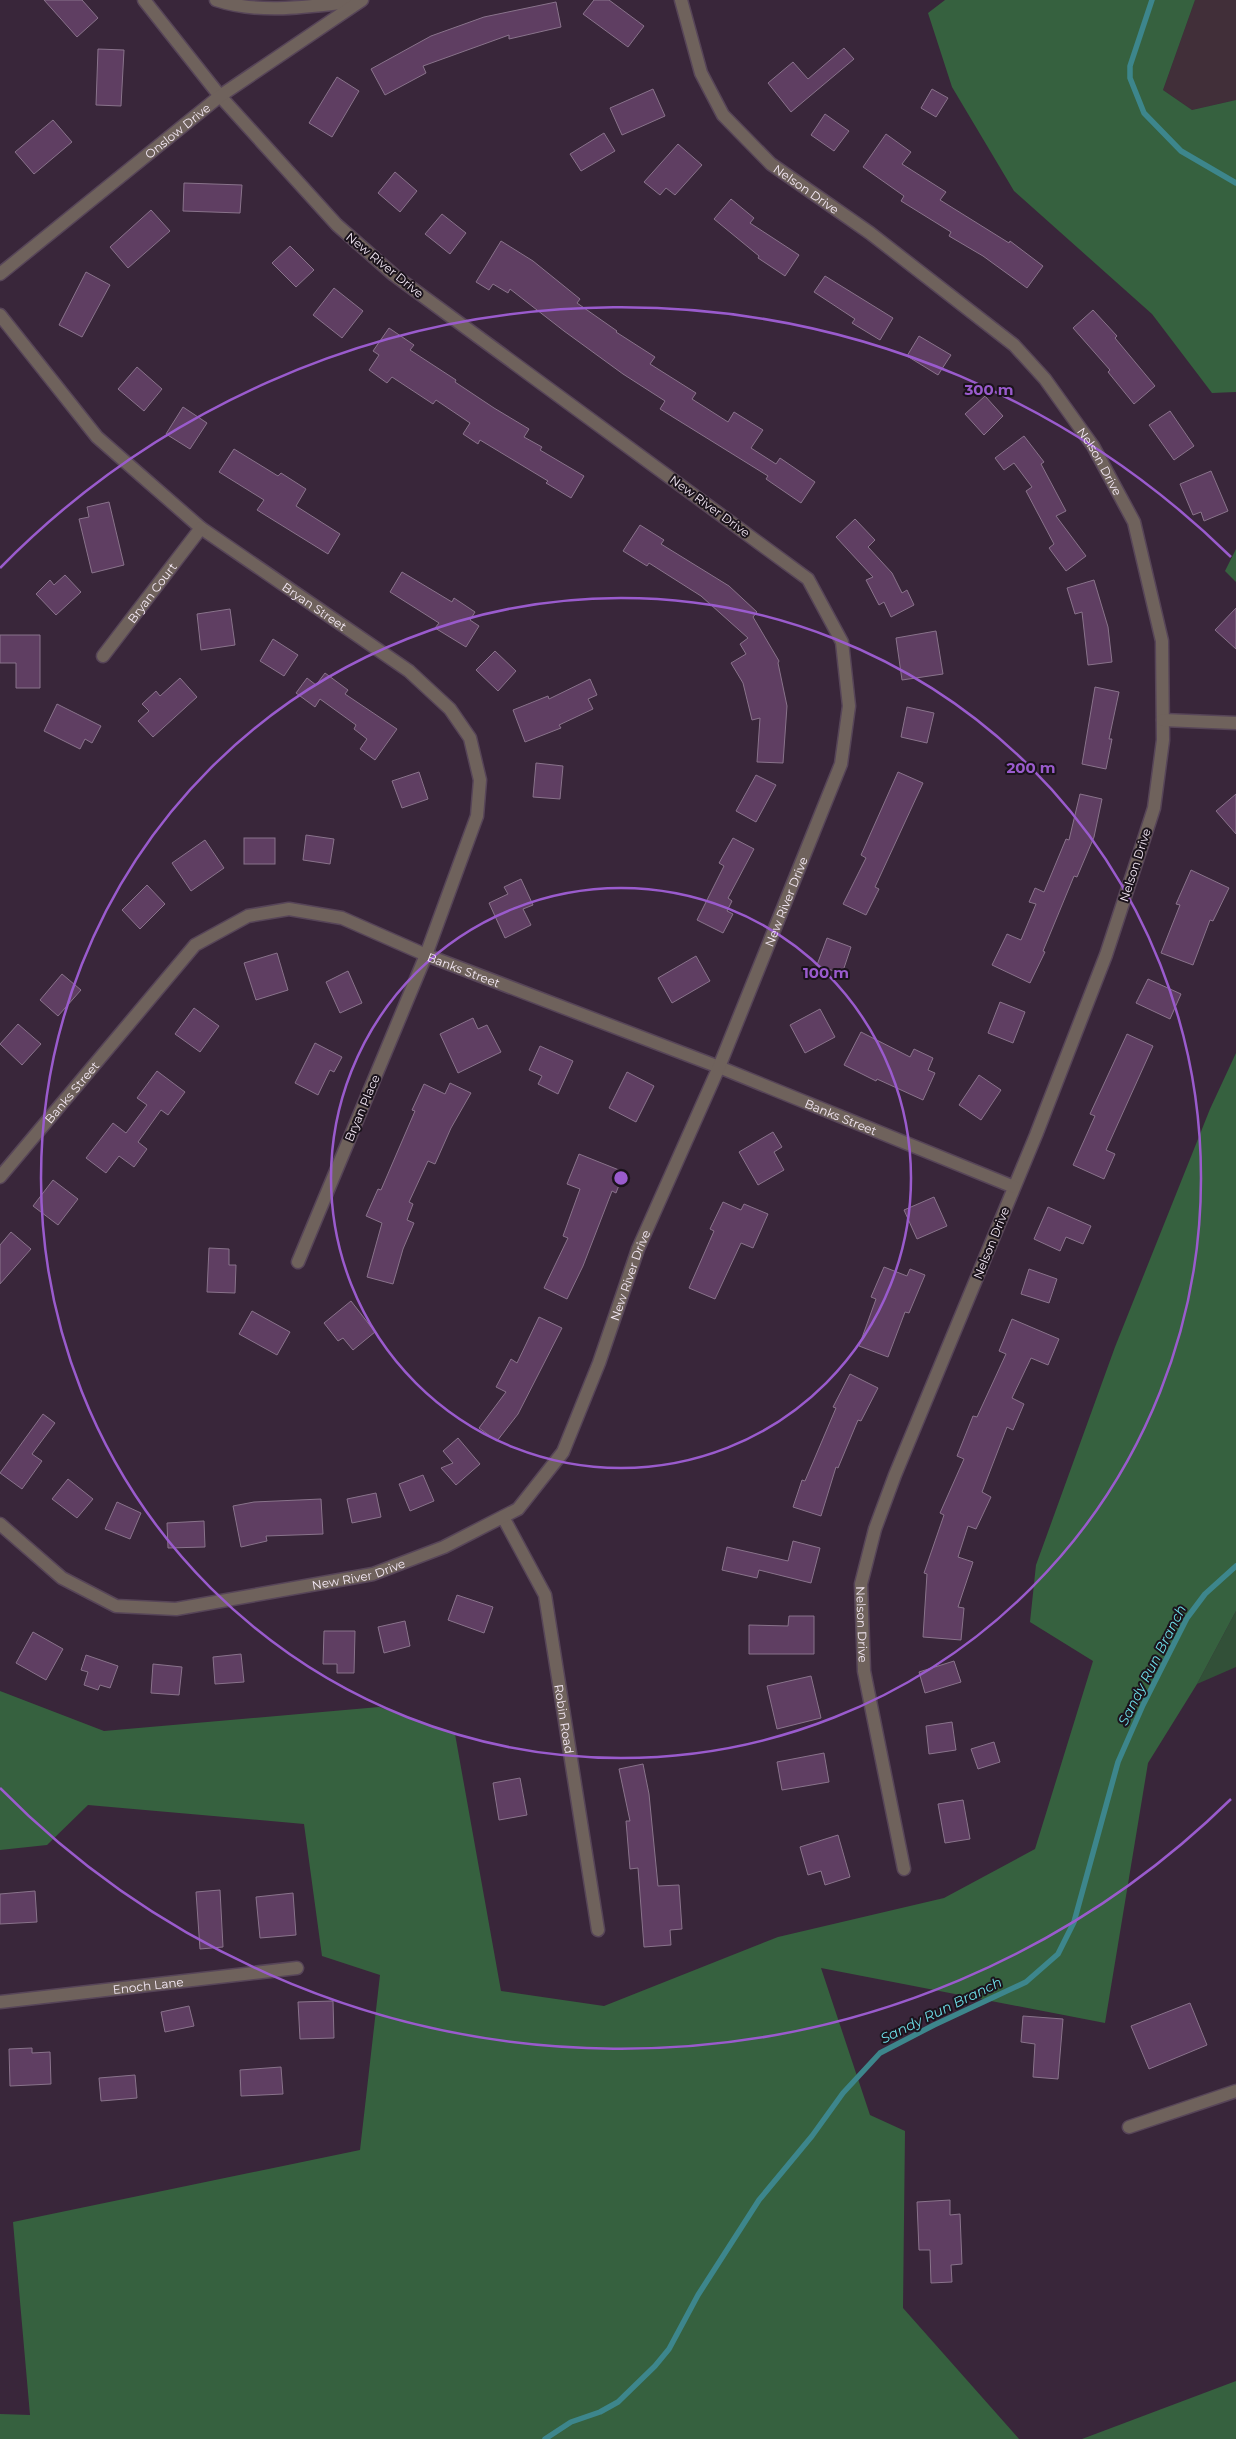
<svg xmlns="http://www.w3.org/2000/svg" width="1236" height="2439" font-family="Montserrat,sans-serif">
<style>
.commercial{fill:#412f39}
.green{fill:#325038}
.forest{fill:#36613f}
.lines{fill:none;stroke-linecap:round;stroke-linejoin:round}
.stream{stroke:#3d868c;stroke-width:5.5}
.building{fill:#5f3e62;stroke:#89738b}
.minor-casing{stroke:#574558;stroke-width:15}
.tertiary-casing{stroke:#574558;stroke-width:15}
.minor{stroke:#6f625c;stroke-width:12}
.tertiary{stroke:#6f625c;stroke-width:12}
.ring{fill:none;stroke:#9a5bcd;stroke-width:2.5}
.labels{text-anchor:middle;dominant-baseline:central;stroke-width:4;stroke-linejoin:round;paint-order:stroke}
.street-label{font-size:12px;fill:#f5e9f6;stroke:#1b131c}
.water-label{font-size:14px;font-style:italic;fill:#6ddde7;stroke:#1b131c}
.centre{fill:#9a5bcd;stroke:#1b131c;stroke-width:2.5}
.ring-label{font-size:15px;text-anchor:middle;font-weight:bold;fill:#9a5bcd;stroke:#1b131c;stroke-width:4;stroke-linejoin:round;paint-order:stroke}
</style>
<rect width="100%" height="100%" fill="#39263a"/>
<!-- commercial -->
<polygon class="commercial" points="1195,0 1236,0 1236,100 1192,110 1163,90"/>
<!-- green -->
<polygon class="green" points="1236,1611 1236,1667 1197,1684"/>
<!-- forest -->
<g class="forest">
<polygon points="945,0 1195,0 1163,90 1192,110 1236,100 1236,392 1212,393 1152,314 1014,191 952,87 928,13"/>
<polygon points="1236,549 1236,582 1225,571"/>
<polygon points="1236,1053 1236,1611 1197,1684 1148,1763 1105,2023 821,1968 870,2115 905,2131 903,2308 1019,2439 0,2439 0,2414 30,2415 13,2222 360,2150 380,1975 322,1956 304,1824 88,1805 47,1845 0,1850 0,1691 104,1731 379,1707 455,1734 501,1991 604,2006 778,1937 944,1898 1035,1849 1093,1661 1030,1622 1036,1565 1115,1347 1210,1109"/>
<polygon points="1236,2381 1236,2439 1082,2439"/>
</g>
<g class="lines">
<!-- stream -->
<g class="stream">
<polyline points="1152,0 1130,66 1130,78 1144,113 1181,151 1236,183"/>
<polyline points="545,2439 571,2422 600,2412 618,2402 655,2366 669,2349 698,2295 759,2200 812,2136 843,2093 880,2053 934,2025 1026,1982 1058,1954 1074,1922 1118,1762 1143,1705 1187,1618 1205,1594 1236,1566"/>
</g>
</g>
<!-- building -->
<g class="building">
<polygon points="44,0 82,0 98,18 77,37"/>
<polygon points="594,0 609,0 644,26 628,47 583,14"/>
<polygon points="556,2 561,27 509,39 509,35 423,66 426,73 385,95 371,69 431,36 484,17"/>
<polygon points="844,48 854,59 791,112 768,83 793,62 808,79"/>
<polygon points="98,49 124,50 121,106 96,105"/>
<polygon points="337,77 359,91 332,137 309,123"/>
<polygon points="653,89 665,116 622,135 610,108"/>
<polygon points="932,89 948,98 936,117 921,108"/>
<polygon points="825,114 849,131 834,151 811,135"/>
<polygon points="53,120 72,142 34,174 15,152"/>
<polygon points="604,133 615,151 581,171 570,154"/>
<polygon points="886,134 911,152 902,164 946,192 940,200 1009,243 1010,241 1043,266 1027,288 983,256 949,236 951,232 901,201 904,196 863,167"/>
<polygon points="678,144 702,165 675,195 666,188 660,195 644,182"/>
<polygon points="395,172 417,191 400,212 378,193"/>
<polygon points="184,183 242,185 240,213 183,211"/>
<polygon points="731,199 754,218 750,223 799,255 785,276 758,258 759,256 714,219"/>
<polygon points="151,210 170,231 128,268 110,247"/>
<polygon points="442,214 466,233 450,254 425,234"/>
<polygon points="501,241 533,261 580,299 577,303 617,331 616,332 655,357 650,364 696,393 692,399 728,422 734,412 763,430 751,448 776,464 780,458 815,482 801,503 766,479 768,476 660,409 665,401 623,374 564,331 510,289 508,293 493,284 489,290 476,282"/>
<polygon points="290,246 314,270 296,287 272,263"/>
<polygon points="86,272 110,285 82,337 59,325"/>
<polygon points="825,276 893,318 880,340 852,323 855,319 814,292"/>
<polygon points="334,288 363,311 342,338 313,315"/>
<polygon points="1093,310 1117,336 1115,338 1155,386 1134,404 1108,372 1110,370 1073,328"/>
<polygon points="389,328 414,345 410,350 456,380 455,382 494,408 529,429 524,437 542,447 540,450 584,476 571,498 546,483 548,481 480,440 478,444 463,434 470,423 436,400 433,404 392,377 387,383 369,370 379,355 373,351"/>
<polygon points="919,336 951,355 938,375 907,356"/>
<polygon points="137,367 162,389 144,411 118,389"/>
<polygon points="985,396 1003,416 984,435 965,414"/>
<polygon points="183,407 207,423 190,449 166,434"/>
<polygon points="1170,411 1194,446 1174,460 1149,425"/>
<polygon points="1024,436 1044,462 1041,464 1066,511 1056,516 1086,556 1066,571 1049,548 1054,544 1026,491 1032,487 1014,463 1004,470 995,458"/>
<polygon points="234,449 278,476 281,473 306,489 296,506 340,534 328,554 257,510 264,500 219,472"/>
<polygon points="1211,471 1228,511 1204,521 1201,512 1193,515 1180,484"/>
<polygon points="109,502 124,565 92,573 79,519 89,517 87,507"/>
<polygon points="855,519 875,540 868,547 892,573 902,593 907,590 914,605 891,617 884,602 879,605 866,580 873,577 836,537"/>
<polygon points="640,525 664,540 661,544 729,586 757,612 753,617 779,661 778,663 787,706 783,763 757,762 760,718 752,720 743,683 731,663 746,654 740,644 748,638 701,596 649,563 647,566 623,551"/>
<polygon points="402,572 452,602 454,598 475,612 470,620 479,626 466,647 435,628 439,623 390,592"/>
<polygon points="65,575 81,592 56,615 36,594 50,580 54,585"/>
<polygon points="1094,580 1108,627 1112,662 1088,665 1082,612 1075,614 1067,588"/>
<polygon points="1236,608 1236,649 1215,630"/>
<polygon points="230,609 235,645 201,650 197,614"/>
<polygon points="936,631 943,674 902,680 896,638"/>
<polygon points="0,635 40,635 40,688 16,688 16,663 0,663"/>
<polygon points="273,639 298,655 284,676 260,661"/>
<polygon points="495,651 516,671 498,691 476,670"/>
<polygon points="325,673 348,690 345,694 397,729 375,760 360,749 367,739 354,729 356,725 320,699 315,707 296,693 307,678 316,685"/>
<polygon points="180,678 197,697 153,737 138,721 149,711 142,704 156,691 160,696"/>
<polygon points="590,679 597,695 588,699 593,709 559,725 561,728 525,742 513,710 548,696 549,699"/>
<polygon points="1095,687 1119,692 1109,739 1112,739 1106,769 1082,764"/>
<polygon points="57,704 101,726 92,743 85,739 80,749 44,731"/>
<polygon points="907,707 934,713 927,743 901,737"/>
<polygon points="536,763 563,766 560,799 533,797"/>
<polygon points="419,772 428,799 402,808 392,781"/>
<polygon points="898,772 923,783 875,887 879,889 866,915 843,904 866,858 861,855"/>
<polygon points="756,775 776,785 756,822 736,811"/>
<polygon points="1080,794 1102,799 1094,837 1077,877 1074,876 1043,951 1045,952 1030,983 992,965 1007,934 1021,940 1036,904 1029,902 1035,888 1044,892 1066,839 1069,840"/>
<polygon points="1236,794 1236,834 1216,811"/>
<polygon points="306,835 334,839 330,864 303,860"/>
<rect x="244" y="838" width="31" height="26"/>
<polygon points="733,838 754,849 728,898 732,901 727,911 733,914 723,933 697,920 724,866 719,863"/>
<polygon points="205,840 224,868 191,891 172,863"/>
<polygon points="1191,870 1229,888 1213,921 1210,920 1193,965 1161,953 1180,905 1176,904"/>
<polygon points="521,879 533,905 523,909 531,925 505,938 489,903 508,894 504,887"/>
<polygon points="147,885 165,904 140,929 122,910"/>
<polygon points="827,938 851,947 842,974 817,965"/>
<polygon points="277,953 288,990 256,1000 244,963"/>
<polygon points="696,956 710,981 672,1003 658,978"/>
<polygon points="348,971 362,1003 340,1013 326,982"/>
<polygon points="62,974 81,990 58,1016 40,1000"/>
<polygon points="1148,979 1181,994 1170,1019 1136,1003"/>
<polygon points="1000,1002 1025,1012 1013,1043 988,1033"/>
<polygon points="194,1008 219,1026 200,1052 175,1034"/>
<polygon points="820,1009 835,1037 805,1053 790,1025"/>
<polygon points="473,1018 478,1029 487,1025 501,1052 458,1073 440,1034"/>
<polygon points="18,1024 41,1044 22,1065 0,1044"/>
<polygon points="861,1032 910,1057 914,1049 933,1058 928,1070 935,1073 923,1100 877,1079 876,1081 844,1065"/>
<polygon points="1127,1034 1153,1046 1106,1150 1115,1154 1104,1179 1073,1165 1095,1116 1090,1114"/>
<polygon points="315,1043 342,1057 334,1072 330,1070 318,1095 295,1083"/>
<polygon points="540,1046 573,1061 558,1094 538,1084 542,1076 529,1070"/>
<polygon points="157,1071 185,1092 168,1115 161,1110 138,1142 147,1149 134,1167 119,1156 106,1173 86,1158 113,1123 126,1133 147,1105 137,1098"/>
<polygon points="627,1072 654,1086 636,1122 609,1108"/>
<polygon points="979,1075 1001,1090 981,1120 959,1105"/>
<polygon points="450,1083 471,1093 451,1128 435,1164 428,1161 409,1202 413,1204 407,1220 414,1223 403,1249 393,1284 367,1277 382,1223 366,1216 378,1189 381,1190 415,1111 412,1110 424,1084 445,1094"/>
<polygon points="773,1132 782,1147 774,1152 784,1170 758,1185 739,1152"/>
<polygon points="579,1154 624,1172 616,1193 612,1191 583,1266 567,1299 544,1288 568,1238 563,1236 580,1189 567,1184"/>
<polygon points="53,1180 78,1199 58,1225 33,1206"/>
<polygon points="934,1197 947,1226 917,1239 904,1210"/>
<polygon points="723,1202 741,1210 744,1204 768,1214 753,1248 741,1243 715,1299 689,1288 714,1231 710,1229"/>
<polygon points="1048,1207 1091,1226 1083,1244 1066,1237 1060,1251 1034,1239"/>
<polygon points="11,1232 31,1249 0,1284 0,1245"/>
<polygon points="209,1248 229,1249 229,1265 236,1265 235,1293 207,1292"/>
<polygon points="884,1267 907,1276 910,1269 925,1275 909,1313 905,1312 888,1357 859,1346 876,1299 871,1297"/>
<polygon points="1029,1269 1057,1279 1049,1303 1021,1294"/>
<polygon points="351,1301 375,1332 353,1350 343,1338 338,1341 324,1323"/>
<polygon points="252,1311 290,1332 277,1355 239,1334"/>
<polygon points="539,1317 562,1328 518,1414 497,1441 479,1428 506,1392 496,1387 511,1359 517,1363"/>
<polygon points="1012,1319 1059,1339 1048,1365 1031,1358 1012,1398 1024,1404 1013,1430 1007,1427 982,1492 991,1497 976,1529 968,1526 958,1557 973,1562 958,1607 964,1608 961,1640 923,1637 927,1574 924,1573 944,1515 940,1513 964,1459 957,1456 973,1416 977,1417 1006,1354 999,1351"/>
<polygon points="850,1374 878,1388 861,1421 858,1420 838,1468 836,1467 821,1516 793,1507 802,1480 805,1481 836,1408 833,1407"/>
<polygon points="43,1414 55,1423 32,1454 42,1461 22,1489 0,1473"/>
<polygon points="458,1438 480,1464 456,1485 441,1468 453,1463 443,1451"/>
<polygon points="423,1475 434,1501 410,1511 399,1484"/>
<polygon points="68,1479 93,1499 77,1518 52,1499"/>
<polygon points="376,1493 381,1517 352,1523 347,1499"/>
<polygon points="321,1499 323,1534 266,1536 267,1541 241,1547 233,1506 254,1502"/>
<polygon points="117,1502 141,1513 130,1539 105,1529"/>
<polygon points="204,1521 205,1547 168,1548 167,1523"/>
<polygon points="793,1541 820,1548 811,1583 759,1570 757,1578 722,1570 727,1547 788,1561"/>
<polygon points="457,1595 493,1607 484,1633 448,1620"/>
<polygon points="789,1616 814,1616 814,1654 749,1654 749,1625 788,1626"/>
<polygon points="405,1621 410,1646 384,1653 378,1627"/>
<polygon points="324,1631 355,1631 354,1673 337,1673 337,1664 323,1664"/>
<polygon points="33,1632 63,1649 46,1680 16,1663"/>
<polygon points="241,1654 244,1682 215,1684 213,1657"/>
<polygon points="86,1655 118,1666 110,1688 100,1685 98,1690 84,1685 88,1672 81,1670"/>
<polygon points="954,1661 961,1682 925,1693 919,1672"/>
<polygon points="153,1664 182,1667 179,1695 151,1693"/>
<polygon points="811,1676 821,1718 777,1729 767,1686"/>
<polygon points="952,1722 956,1750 929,1754 926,1726"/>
<polygon points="994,1742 1000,1762 978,1769 971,1749"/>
<polygon points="824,1753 829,1782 782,1790 777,1762"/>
<polygon points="643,1764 649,1794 658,1886 679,1885 682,1929 670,1930 671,1945 644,1947 638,1868 630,1869 626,1821 630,1821 619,1769"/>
<polygon points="520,1778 527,1815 499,1820 493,1783"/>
<polygon points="963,1800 970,1839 945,1843 938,1804"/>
<polygon points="838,1835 850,1877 825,1885 821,1871 808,1875 800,1847"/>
<polygon points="220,1890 223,1947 200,1949 196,1892"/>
<polygon points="35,1891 37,1922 0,1924 0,1894"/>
<polygon points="293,1893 296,1935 260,1938 256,1897"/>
<polygon points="333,2001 334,2038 300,2039 298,2002"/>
<polygon points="1190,2003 1207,2045 1149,2069 1131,2026"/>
<polygon points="189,2006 194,2026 165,2032 161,2012"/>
<polygon points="1023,2016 1063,2019 1058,2079 1033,2077 1035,2044 1021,2042"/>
<polygon points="32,2048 32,2053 50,2052 51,2084 10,2086 9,2049"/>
<polygon points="281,2067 283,2094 241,2096 240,2070"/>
<polygon points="135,2075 137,2098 101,2101 99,2078"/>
<polygon points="950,2200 950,2215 960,2214 962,2264 951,2265 952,2282 931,2283 930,2250 919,2250 917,2202"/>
</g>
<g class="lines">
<defs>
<g id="minor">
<path id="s1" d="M681 0 701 73 723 115 771 164 870 233 1014 345 1045 379 1093 446 1134 522 1162 641 1163 740 1154 808 1144 839 1106 955 1036 1135 895 1475 875 1529 861 1584 864 1671 904 1869"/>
<path id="s2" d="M0 315 97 437 201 528 409 671 450 709 470 738 480 780 477 816 426 955 298 1262"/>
<path id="s3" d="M103 656 201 528"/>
<polyline points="1163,720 1236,723"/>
<path id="s4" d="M0 1177 195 945 248 916 289 909 342 918 426 955 719 1067 1014 1187"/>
<path id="s5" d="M503 1517 545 1595 598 1930"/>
<path id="s6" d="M0 1524 62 1578 116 1606 176 1609 373 1574 444 1547 518 1509 563 1452 599 1363 638 1249 719 1067 841 764 849 706 842 642 808 579 394 275 337 225 220 96"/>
<path id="s7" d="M0 2002 297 1968"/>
<polyline points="1129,2127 1236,2091"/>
</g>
<g id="tertiary">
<polyline points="144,0 220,96"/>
<path d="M216 0C261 15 312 6 357 1"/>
<path id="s8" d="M0 274 220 96 362 0"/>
</g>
</defs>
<!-- minor casing -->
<use href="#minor" class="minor-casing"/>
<!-- tertiary casing -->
<use href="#tertiary" class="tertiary-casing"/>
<!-- minor -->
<use href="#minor" class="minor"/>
<!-- tertiary -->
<use href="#tertiary" class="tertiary"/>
</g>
<!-- distance rings -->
<g class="ring">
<circle cx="621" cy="1178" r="290"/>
<circle cx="621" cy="1178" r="580"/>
<path d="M1231 1799A870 870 0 0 1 0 1788M0 568A870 870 0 0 1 1231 557"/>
</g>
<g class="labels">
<!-- street labels -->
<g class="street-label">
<text stroke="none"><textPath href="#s8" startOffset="228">Onslow Drive</textPath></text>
<text stroke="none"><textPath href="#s1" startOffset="235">Nelson Drive</textPath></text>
<text transform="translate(385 265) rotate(39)">New River Drive</text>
<text stroke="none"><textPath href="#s1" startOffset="640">Nelson Drive</textPath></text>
<text transform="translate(710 506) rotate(36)">New River Drive</text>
<text stroke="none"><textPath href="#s3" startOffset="80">Bryan Court</textPath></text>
<text stroke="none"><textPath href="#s2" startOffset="432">Bryan Street</textPath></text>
<text transform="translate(1135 865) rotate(-72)">Nelson Drive</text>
<text stroke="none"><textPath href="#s6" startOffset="1229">New River Drive</textPath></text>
<text stroke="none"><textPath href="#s4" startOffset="591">Banks Street</textPath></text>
<text stroke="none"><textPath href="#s4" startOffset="111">Banks Street</textPath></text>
<text transform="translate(362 1108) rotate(-67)">Bryan Place</text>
<text stroke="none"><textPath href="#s4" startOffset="996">Banks Street</textPath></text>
<text transform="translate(991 1243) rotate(-68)">Nelson Drive</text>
<text stroke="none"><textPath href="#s6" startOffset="824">New River Drive</textPath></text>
<text stroke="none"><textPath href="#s6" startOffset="389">New River Drive</textPath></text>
<text stroke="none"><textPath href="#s1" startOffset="1870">Nelson Drive</textPath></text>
<text stroke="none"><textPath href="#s5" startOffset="214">Robin Road</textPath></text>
<text stroke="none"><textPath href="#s7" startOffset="149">Enoch Lane</textPath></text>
</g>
<!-- water labels -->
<g class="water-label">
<text transform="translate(1152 1665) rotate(-63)">Sandy Run Branch</text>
<text transform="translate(941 2010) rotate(-26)">Sandy Run Branch</text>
</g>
</g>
<circle cx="621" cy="1178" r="8" class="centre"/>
<g class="ring-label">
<text x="989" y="395">300 m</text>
<text x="1031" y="773">200 m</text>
<text x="826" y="978">100 m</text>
</g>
</svg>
